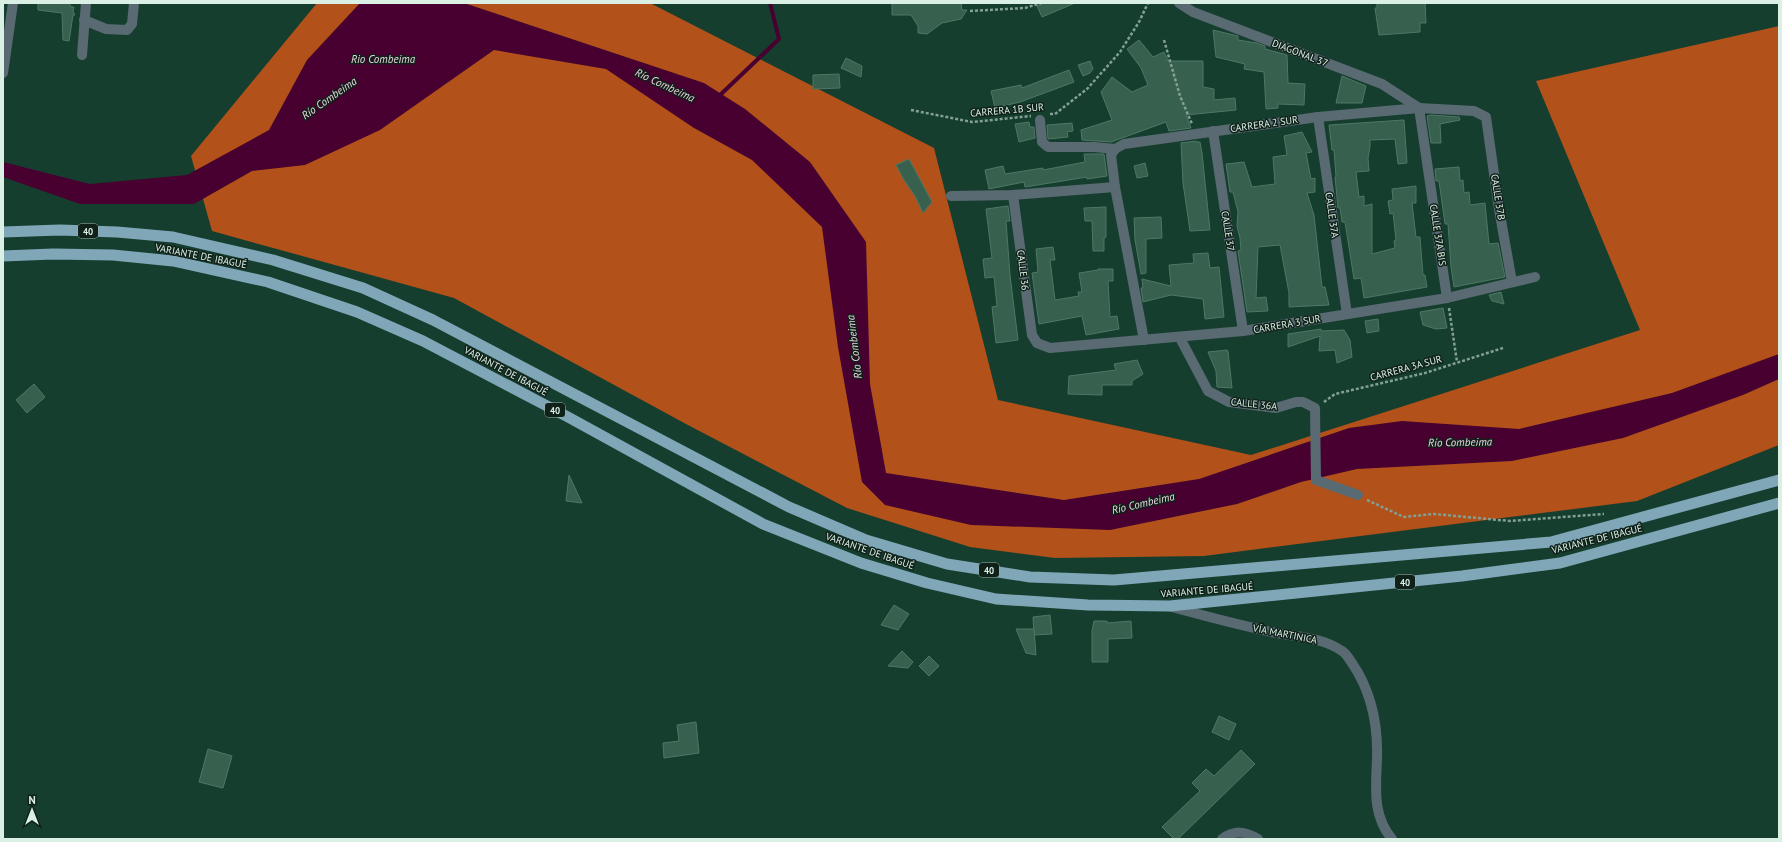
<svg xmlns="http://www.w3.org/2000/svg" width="1782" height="842" font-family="'PT Sans',sans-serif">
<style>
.forest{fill:#b25119}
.water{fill:#470030}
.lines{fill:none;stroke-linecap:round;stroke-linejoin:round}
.stream{stroke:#470030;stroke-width:4}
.building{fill:#38604f;stroke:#4e7765}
.path{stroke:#82a093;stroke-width:2.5;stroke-dasharray:3 2;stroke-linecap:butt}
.minor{stroke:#596a72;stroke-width:10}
.trunk{stroke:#80a7b8;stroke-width:11}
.labels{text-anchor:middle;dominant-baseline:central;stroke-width:3;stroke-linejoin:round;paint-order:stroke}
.shield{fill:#10211a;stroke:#9db2a8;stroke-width:1}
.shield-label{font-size:9px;font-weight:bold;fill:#daf0e5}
.street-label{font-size:10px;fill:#daf0e5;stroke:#10211a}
.water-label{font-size:11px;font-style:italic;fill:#eed4e1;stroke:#10211a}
</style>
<rect width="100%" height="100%" fill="#163e2f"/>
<!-- forest -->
<polygon class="forest" points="317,3 650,3 934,148 998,400 1251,455 1640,330 1536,81 1779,26 1779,445 1637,501 1204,556 1055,558 970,547 847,508 686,424 454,298 212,231 191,156"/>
<!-- water -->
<polygon class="water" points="360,3 464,3 704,83 745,109 810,162 866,242 870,384 886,473 1064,500 1199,479 1349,428 1402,421 1519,429 1672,393 1779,354 1779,379 1743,395 1623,438 1512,461 1357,469 1301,482 1237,504 1110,530 971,525 885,505 862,482 838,347 822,227 752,160 694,128 606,69 494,50 380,130 305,165 252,171 194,204 80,204 3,177 3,162 90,184 187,175 269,130 307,60"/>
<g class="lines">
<!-- stream -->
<polyline class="stream" points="718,97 779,39 770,3"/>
</g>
<!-- building -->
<g class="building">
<polygon points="38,3 69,3 71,7 74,7 73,12 75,15 73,15 69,41 63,40 62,13 38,10"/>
<polygon points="892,3 961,3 962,10 967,10 961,19 942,23 927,34 918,33 918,26 911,15 892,15"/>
<polygon points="1044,3 1075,3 1042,17 1037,6"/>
<polygon points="1377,3 1425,3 1426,23 1420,23 1420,32 1379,35 1375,8 1377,8"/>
<polygon points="1213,30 1238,36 1238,40 1257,43 1265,46 1265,49 1287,55 1288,83 1305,84 1304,105 1278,104 1278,108 1266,109 1264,72 1244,69 1245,64 1216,57"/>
<polygon points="1139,40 1153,57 1164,52 1168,61 1203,61 1203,87 1214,89 1214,100 1235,98 1236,110 1186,115 1191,128 1169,131 1166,122 1111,142 1082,140 1081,130 1112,120 1101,92 1112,77 1132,92 1148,85 1141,68 1127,49"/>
<polygon points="846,58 862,66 861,77 841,68"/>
<polygon points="1090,61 1093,69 1090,73 1083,76 1078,65"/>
<polygon points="1069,70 1074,82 1020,102 995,108 991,91 1021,85 1022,88"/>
<polygon points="839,74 840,88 813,89 813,75"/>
<polygon points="1342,76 1366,86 1362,103 1336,103"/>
<polygon points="1431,115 1459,117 1460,120 1440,124 1441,143 1431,143 1427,116"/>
<polygon points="1404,120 1407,163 1398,164 1395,139 1370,140 1370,147 1368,158 1369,171 1356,172 1359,197 1364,196 1364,206 1372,204 1372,254 1395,248 1394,241 1396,240 1393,213 1390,214 1388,201 1393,200 1392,189 1416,186 1416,203 1412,203 1416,237 1420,237 1423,275 1425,275 1427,287 1364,298 1361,278 1354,279 1345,222 1342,222 1340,208 1338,208 1335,177 1336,177 1334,150 1332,150 1329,125"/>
<polygon points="1029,122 1030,127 1034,127 1035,138 1019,142 1015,124"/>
<polygon points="1072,123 1073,131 1067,132 1068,137 1048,139 1047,125"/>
<polygon points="1302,132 1312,152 1306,153 1311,179 1315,178 1315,192 1307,193 1314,215 1322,287 1325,287 1329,305 1289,307 1289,293 1280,245 1258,247 1256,298 1266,297 1268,311 1247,312 1238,251 1241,250 1240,238 1237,226 1238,212 1233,192 1230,192 1226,164 1244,162 1252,187 1275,184 1273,157 1287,155 1284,136"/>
<polygon points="1196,141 1197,142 1200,142 1202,153 1210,230 1190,231 1183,183 1181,143"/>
<polygon points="1084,154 1104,154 1107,176 1087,179 1087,177 1025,187 1024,182 989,189 985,170 1003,166 1005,174 1043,168 1043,170 1085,162"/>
<polygon points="909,159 932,202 923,213 915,196 904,180 896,165"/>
<polygon points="1145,163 1148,176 1137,178 1134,166"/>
<polygon points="1459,167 1460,181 1463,180 1464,193 1469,192 1470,205 1485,203 1489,244 1498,243 1505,277 1454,287 1451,267 1448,224 1445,224 1439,181 1436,181 1435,169"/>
<polygon points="1008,206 1010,221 1006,221 1010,275 1018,340 996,343 992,307 997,306 994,277 985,278 983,259 992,258 986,209"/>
<polygon points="1106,207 1106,237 1104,238 1104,251 1093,251 1092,221 1085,221 1084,208"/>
<polygon points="1161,217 1162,238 1146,239 1146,273 1141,274 1135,240 1134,218"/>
<polygon points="1053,247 1055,260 1050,260 1055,300 1079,296 1078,292 1082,292 1079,273 1098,270 1098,269 1113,269 1113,281 1108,281 1110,317 1117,316 1119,329 1086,335 1082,316 1039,324 1032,273 1038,272 1036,249"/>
<polygon points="1208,253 1210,268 1219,267 1224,317 1205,319 1203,299 1171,295 1143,302 1141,288 1143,288 1142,279 1171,286 1169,265 1194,263 1193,254"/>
<polygon points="1501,292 1504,304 1492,301 1489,295"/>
<polygon points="1443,308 1447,328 1436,329 1423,325 1420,312"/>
<polygon points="1378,319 1379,331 1367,333 1365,321"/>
<polygon points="1321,329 1321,331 1344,330 1350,340 1352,357 1337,363 1335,350 1319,351 1320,336 1288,347 1288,334"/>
<polygon points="1227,350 1228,351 1232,388 1217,387 1216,371 1208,352"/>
<polygon points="1137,360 1143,374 1132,381 1132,385 1102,385 1102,395 1068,394 1069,376 1116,370 1114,364"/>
<polygon points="34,384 45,397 27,413 16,400"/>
<polygon points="569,475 582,503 566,501"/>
<polygon points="894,605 909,614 898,630 881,625"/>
<polygon points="1050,615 1052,634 1034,635 1033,617"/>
<polygon points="1094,621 1107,621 1107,623 1131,621 1132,638 1108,639 1108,662 1092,662 1092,631"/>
<polygon points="1016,629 1034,629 1036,655 1026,653"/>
<polygon points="902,651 913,662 908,668 888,666"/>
<polygon points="929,656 939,666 929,676 919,666"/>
<polygon points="1219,716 1236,724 1229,740 1212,732"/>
<polygon points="696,722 699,753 664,758 663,743 679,741 677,725"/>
<polygon points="208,749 232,756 223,788 199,782"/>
<polygon points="1241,750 1255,764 1178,839 1174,839 1162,827 1200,791 1192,783 1206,769 1214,776"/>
</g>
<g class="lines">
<!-- path -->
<g class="path">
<polyline points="970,11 1025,8 1041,3"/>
<polyline points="1164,40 1180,96 1192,124"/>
<polyline points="911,110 972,122 1031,116"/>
<polyline points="1050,114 1055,114 1087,89 1120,52 1139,22 1148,3"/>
<polyline points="1449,308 1457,362"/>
<polyline points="1324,402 1335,394 1425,373 1503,348"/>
<polyline points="1367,500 1404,517 1434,514 1510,521 1604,514"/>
</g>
<!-- minor -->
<g class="minor">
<polyline points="1179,3 1193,12 1382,84 1419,108 1447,298"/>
<polyline points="84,20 106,29 127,30 132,24 134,3"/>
<polyline points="82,55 86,3"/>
<polyline points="3,73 13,3"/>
<polyline points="1318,117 1347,314"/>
<polyline points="1040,120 1042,142 1048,147 1094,147 1115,149 1124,144 1318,117 1419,108 1474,111 1486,117 1499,209 1512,282"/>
<polyline points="1213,131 1243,331"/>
<polyline points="1115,149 1111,155 1115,187 1144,340"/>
<polyline points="1013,195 1032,335 1037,343 1050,348 1243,331 1447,298 1535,277"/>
<polyline points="951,196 1013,195 1115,187"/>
<polyline points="1180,338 1208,391 1229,402 1276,408 1296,402 1303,402 1315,408 1316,480 1358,495"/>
<path d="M1172 607C1205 616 1239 625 1272 632 1296 637 1322 637 1342 651 1346 653 1349 659 1352 663 1371 691 1378 724 1377 758 1376 788 1372 815 1392 839"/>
<path d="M1222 839C1235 830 1245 831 1258 839"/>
</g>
<!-- trunk -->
<g class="trunk">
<polyline points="3,232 60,230 117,232 173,237 273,260 363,288 433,320 789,507 866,540 947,564 1030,577 1114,580 1551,542 1779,480"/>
<polyline points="3,256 53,254 113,255 173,261 268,282 357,312 423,341 568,417 763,524 861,563 927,583 996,599 1088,605 1170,606 1462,576 1560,563 1779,503"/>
</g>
</g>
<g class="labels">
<!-- shield labels -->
<g class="shield">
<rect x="78" y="224" width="20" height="14" rx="3"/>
<rect x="545" y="403" width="20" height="14" rx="3"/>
<rect x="979" y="563" width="20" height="14" rx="3"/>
<rect x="1395" y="575" width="20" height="14" rx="3"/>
</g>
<g class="shield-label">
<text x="88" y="231">40</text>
<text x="555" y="410">40</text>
<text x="989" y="570">40</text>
<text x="1405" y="582">40</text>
</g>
<!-- street labels -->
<g class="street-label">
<text transform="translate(1300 53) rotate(21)">DIAGONAL 37</text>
<text transform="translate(1007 110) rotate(-5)">CARRERA 1B SUR</text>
<text transform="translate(1264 124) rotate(-8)">CARRERA 2 SUR</text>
<text transform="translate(1498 197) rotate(81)">CALLE 37B</text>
<text transform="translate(1332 215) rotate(82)">CALLE 37A</text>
<text transform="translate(1228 231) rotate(81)">CALLE 37</text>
<text transform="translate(1438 235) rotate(81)">CALLE 37A BIS</text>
<text transform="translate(201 256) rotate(11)">VARIANTE DE IBAGUÉ</text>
<text transform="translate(1023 270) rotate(83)">CALLE 36</text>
<text transform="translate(1287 324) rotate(-10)">CARRERA 3 SUR</text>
<text transform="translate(1406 368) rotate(-15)">CARRERA 3A SUR</text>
<text transform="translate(506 371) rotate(28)">VARIANTE DE IBAGUÉ</text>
<text transform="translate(1254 404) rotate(6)">CALLE 36A</text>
<text transform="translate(1597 539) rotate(-14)">VARIANTE DE IBAGUÉ</text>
<text transform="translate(870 551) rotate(19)">VARIANTE DE IBAGUÉ</text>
<text transform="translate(1207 590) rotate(-5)">VARIANTE DE IBAGUÉ</text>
<text transform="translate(1285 634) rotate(11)">VÍA MARTINICA</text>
</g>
<!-- water labels -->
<g class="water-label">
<text x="383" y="59">Rio Combeima</text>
<text transform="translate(665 85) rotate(25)">Río Combeima</text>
<text transform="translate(329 98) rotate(-35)">Río Combeima</text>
<text transform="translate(854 347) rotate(-97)">Río Combeima</text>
<text transform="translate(1460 442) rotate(-1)">Río Combeima</text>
<text transform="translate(1143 503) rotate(-13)">Río Combeima</text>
</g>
</g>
<!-- border -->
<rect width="1782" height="842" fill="none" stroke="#daf0e5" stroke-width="8"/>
<!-- north arrow -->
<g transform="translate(32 810)" stroke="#10211a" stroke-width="3" paint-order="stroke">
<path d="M0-3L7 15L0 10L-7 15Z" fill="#daf0e5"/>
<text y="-6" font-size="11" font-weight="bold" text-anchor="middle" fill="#daf0e5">N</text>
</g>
</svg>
